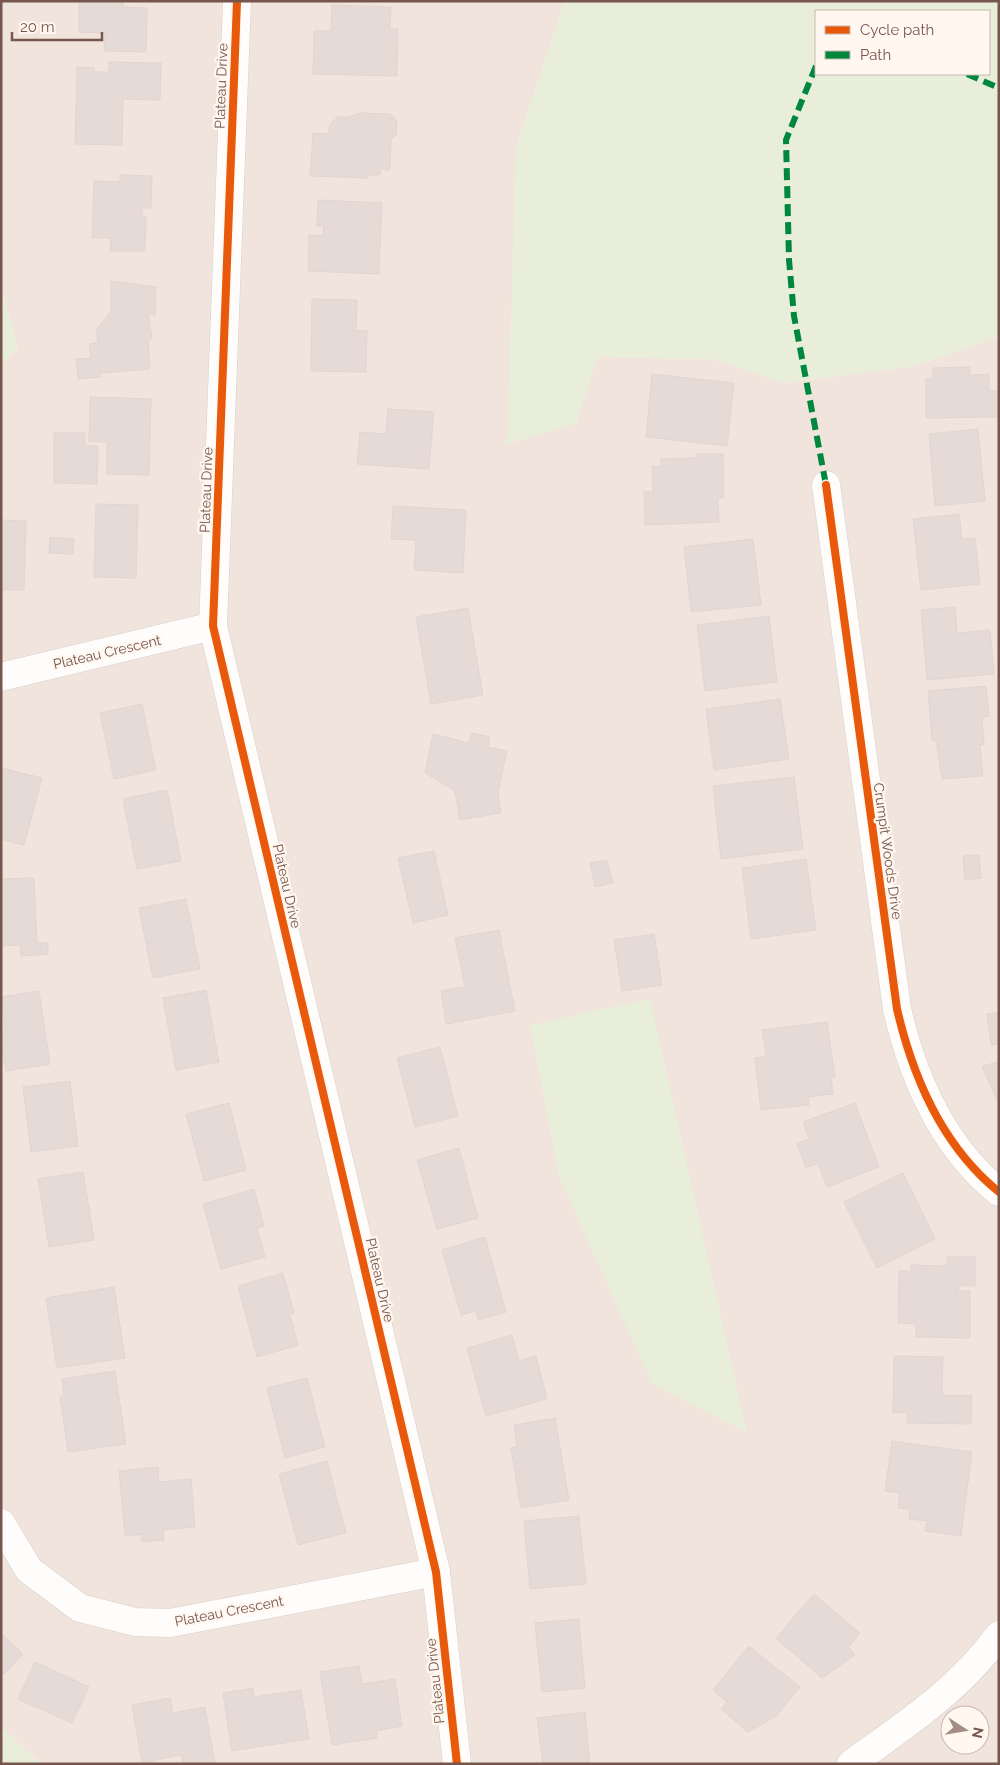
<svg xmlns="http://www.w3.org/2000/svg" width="1000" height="1765" font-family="Raleway,sans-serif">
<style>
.residential{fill:#f1e4dc;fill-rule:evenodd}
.green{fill:#e8eed9;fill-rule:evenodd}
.building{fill:#e5dad5;stroke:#e1d5d0}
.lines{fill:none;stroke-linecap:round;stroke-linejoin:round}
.minor-casing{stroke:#d7ceca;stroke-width:29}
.minor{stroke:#fefdfc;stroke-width:28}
.quiet{stroke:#00873e;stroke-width:6;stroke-dasharray:12 6;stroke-linecap:butt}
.cycleway-casing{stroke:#fff7f0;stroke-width:11}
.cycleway{stroke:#e8590c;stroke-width:8}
.labels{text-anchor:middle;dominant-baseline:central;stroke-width:4.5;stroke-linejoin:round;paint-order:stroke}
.street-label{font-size:14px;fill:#77564d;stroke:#fff7f0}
</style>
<rect width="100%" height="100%" fill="#f8f3ee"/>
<!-- residential -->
<path class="residential" d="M1 1H565L516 147 576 424 597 357 713 359 783 383 915 366 999 336V1764H41L1 1727V365L18 348 1 287ZM950 1715H980V1745H950Z"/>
<!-- green -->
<g class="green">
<path d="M565 1H999V336L915 366 783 383 713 359 598 357 576 424 507 444 516 147ZM816 11H989V74H816Z"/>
<polygon points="1,287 18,348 1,365"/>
<polygon points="650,999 747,1433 652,1384 559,1177 530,1025"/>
<polygon points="1,1727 41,1764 1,1764"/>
</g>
<!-- building -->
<g class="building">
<polygon points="79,1 123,1 123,7 147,8 146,52 104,51 105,33 79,32"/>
<polygon points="332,5 391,7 390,29 398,29 397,76 313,74 314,31 331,31"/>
<polygon points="109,62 161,63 160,100 123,99 122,145 75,144 77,67 94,68 94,72 109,72"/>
<polygon points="361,113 390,114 397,121 396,135 391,140 390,170 381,169 380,175 368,175 368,178 310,176 313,133 329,134 330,124 338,117 348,117"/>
<polygon points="120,175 152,176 151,208 142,208 142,217 146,217 145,251 110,251 111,238 92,238 94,181 120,182"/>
<polygon points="318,200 382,203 379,274 308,271 309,235 323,236 324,226 317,226"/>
<polygon points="111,281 156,287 155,315 148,314 152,339 148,339 150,369 100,373 100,377 78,379 76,359 91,358 89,344 98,343 96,331 111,311"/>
<polygon points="312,299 357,300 356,330 367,331 366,372 311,371"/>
<polygon points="970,367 970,375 989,374 989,391 999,391 999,417 926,418 926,379 933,379 933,368"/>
<polygon points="652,374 734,383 727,446 646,437"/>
<polygon points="90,397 151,399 149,475 107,474 107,442 89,441"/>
<polygon points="388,409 434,412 429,469 357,464 360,432 386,434"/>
<polygon points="978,429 985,501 935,506 929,434"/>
<polygon points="54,433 85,433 85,446 98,446 97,484 54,483"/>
<polygon points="696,454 723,454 724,498 718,498 719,522 645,525 644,492 653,492 652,466 661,466 661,459 696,458"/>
<polygon points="96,504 138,505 136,578 94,577"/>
<polygon points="393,506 466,510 463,573 414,570 416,540 391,539"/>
<polygon points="959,514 962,539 975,538 980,584 921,590 913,519"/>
<polygon points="1,520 26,521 24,590 1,590"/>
<polygon points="50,537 74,539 73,554 49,553"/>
<polygon points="753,539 761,605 691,612 684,547"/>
<polygon points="955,607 957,633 990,630 994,674 927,680 921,610"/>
<polygon points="468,608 483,695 431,704 416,617"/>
<polygon points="769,616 777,682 705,691 697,625"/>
<polygon points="986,686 989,716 982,717 984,744 980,745 983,776 942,779 936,740 932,740 928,691"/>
<polygon points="780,699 789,759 714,770 706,709"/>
<polygon points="142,704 156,770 114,779 100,713"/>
<polygon points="471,733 490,737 488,747 507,751 498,792 501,813 460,820 455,791 425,773 433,734 469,743"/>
<polygon points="1,768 42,778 24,845 1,839"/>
<polygon points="794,777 803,849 721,859 713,786"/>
<polygon points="167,790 181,861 137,869 123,799"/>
<polygon points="434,851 448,915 413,923 398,858"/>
<polygon points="979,855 981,878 965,880 963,856"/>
<polygon points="806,859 816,930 751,939 742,868"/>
<polygon points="607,860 613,883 595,887 590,863"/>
<polygon points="34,878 37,943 48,943 48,954 21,956 20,945 1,946 1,879"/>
<polygon points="186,899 200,969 153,978 139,908"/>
<polygon points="499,930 515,1011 446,1024 441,991 465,987 455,938"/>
<polygon points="654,934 662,985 622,991 614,940"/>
<polygon points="206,990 219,1062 176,1070 163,998"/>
<polygon points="39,991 50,1064 6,1071 1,1043 1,1030 5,1030 1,997"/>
<polygon points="999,1012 999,1044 991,1045 987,1014"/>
<polygon points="827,1022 835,1077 831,1077 833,1094 808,1097 809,1105 761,1110 755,1058 766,1056 762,1030"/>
<polygon points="440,1047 458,1116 415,1127 397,1058"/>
<polygon points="999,1062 999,1100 997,1100 982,1066"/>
<polygon points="70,1081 78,1146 31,1152 23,1087"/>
<polygon points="229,1103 246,1170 204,1181 186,1114"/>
<polygon points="855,1103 879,1167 827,1187 818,1163 806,1168 797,1144 809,1139 803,1122"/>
<polygon points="459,1148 478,1218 437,1229 417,1160"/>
<polygon points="83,1172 94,1240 49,1247 38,1179"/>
<polygon points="903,1173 935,1239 877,1268 844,1202"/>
<polygon points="254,1189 264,1226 257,1228 265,1257 221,1269 203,1204"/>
<polygon points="485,1237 506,1312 478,1320 476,1311 461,1315 442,1250"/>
<polygon points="947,1257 975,1257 975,1286 958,1285 958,1291 970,1291 970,1338 916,1337 916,1324 898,1323 899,1271 911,1271 911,1265 947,1266"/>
<polygon points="283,1273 294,1313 290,1315 298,1345 257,1357 238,1286"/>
<polygon points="114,1287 125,1358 57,1368 46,1298"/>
<polygon points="512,1335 519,1361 536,1356 547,1399 486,1416 467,1348"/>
<polygon points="894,1356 943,1357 942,1395 972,1396 971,1424 907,1423 907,1413 893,1412"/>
<polygon points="115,1371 126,1444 68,1452 60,1396 64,1396 62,1379"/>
<polygon points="307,1378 325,1447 285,1458 267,1388"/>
<polygon points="555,1418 569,1500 521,1508 511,1448 517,1447 514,1425"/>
<polygon points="892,1441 972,1452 961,1536 925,1531 927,1521 909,1519 910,1509 898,1508 900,1493 885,1491"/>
<polygon points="327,1461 346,1533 298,1545 279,1474"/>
<polygon points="158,1467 159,1482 191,1479 195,1527 163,1530 164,1540 142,1542 141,1534 125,1536 119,1471"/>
<polygon points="579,1516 586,1584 530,1589 524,1521"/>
<polygon points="814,1594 860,1633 848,1647 855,1655 822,1678 776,1638"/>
<polygon points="579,1619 585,1688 542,1692 535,1623"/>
<polygon points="1,1633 23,1654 1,1677"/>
<polygon points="749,1646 800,1687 776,1716 748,1732 721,1709 727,1702 713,1690"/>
<polygon points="35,1662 89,1687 72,1723 18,1699"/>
<polygon points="359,1666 362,1684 395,1679 402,1726 376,1731 377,1738 332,1745 320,1672"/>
<polygon points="253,1688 254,1697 301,1690 309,1739 232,1751 223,1693"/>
<polygon points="170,1698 173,1713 205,1707 215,1764 183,1764 181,1755 142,1763 132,1705"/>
<polygon points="585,1712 590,1764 543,1764 537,1718"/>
</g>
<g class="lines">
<defs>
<g id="minor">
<polyline points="237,1 213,626 436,1572 457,1764"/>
<path d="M826 485 897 1009C913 1078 942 1146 999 1192"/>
<polyline points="1,677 213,626"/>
<polyline points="1,1523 29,1570 80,1608 135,1622 170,1623 436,1572"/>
<path d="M851 1764C906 1724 958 1691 999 1635"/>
</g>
</defs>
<!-- minor casing -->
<use href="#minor" class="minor-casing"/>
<!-- minor -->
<use href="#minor" class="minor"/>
<!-- quiet -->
<g class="quiet">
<polyline points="816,66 786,140 789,260 794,316 826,485"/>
<polyline points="967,74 999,88"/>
</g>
<defs>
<g id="cycleway">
<polyline points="237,1 213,626 436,1572 457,1764"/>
<path d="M826 485 897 1009C913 1078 942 1146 999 1192"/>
</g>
</defs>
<!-- cycleway casing -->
<use href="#cycleway" class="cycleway-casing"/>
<!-- cycleway -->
<use href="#cycleway" class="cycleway"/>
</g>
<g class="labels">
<!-- street labels -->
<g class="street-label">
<text transform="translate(221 86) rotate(-88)">Plateau Drive</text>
<text transform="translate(206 490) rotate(-88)">Plateau Drive</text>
<text transform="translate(107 652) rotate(-13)">Plateau Crescent</text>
<text transform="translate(888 851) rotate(82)">Crumpit Woods Drive</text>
<text transform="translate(287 886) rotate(77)">Plateau Drive</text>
<text transform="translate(380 1280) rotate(77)">Plateau Drive</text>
<text transform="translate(229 1611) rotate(-11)">Plateau Crescent</text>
<text transform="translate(435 1681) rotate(-96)">Plateau Drive</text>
</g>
</g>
<!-- border -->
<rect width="1000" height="1765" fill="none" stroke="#77564d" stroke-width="5"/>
<!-- legend -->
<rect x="815" y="10" width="175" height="65" fill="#fff7f0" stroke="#c9b7af"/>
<rect x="825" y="26" width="25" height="8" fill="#e8590c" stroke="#c9b7af"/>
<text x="860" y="35" font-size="15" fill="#77564d">Cycle path</text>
<rect x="825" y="51" width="25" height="8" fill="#00873e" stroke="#c9b7af"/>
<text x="860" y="60" font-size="15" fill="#77564d">Path</text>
<!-- north arrow -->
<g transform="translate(965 1730) rotate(102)"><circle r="24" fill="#fff7f0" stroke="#c9b7af"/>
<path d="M0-4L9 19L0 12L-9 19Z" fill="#a48d85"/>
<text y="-8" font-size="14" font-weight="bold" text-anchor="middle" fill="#77564d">N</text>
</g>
<!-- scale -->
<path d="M12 32v8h90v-8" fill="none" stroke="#77564d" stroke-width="2.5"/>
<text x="20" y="32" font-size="15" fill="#77564d" stroke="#fff7f0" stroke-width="4" paint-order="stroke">20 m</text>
</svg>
